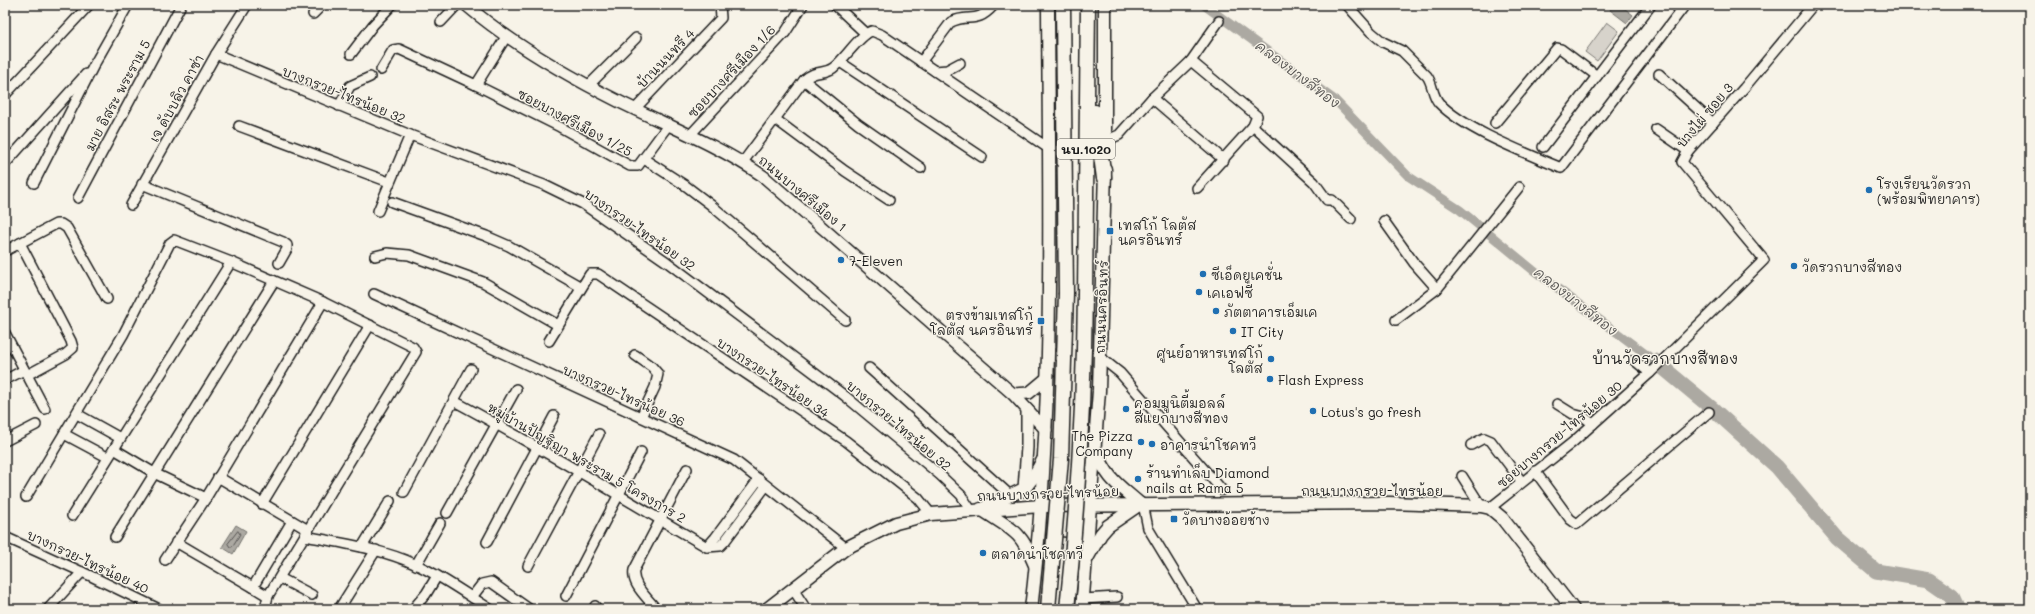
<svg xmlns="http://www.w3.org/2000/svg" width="2035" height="614" font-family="Mali,'Playpen Sans Thai',sans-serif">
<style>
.green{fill:#d7d3cb;stroke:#7a7874}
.water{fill:#aca9a2;stroke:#72716c}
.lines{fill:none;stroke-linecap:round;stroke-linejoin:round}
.shore{stroke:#565452;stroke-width:1}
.canal{stroke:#aca9a2;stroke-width:9}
.river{stroke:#aca9a2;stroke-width:15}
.minor-casing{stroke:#1c1c1c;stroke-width:12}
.tertiary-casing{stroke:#1c1c1c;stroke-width:14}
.secondary-casing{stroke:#1c1c1c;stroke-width:15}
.primary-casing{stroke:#1c1c1c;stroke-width:17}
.minor{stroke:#f7f3e8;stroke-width:9}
.tertiary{stroke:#f7f3e8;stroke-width:11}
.secondary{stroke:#f7f3e8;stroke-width:12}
.primary{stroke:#f7f3e8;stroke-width:14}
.primary-bridge-casing{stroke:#1c1c1c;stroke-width:17;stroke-linecap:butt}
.primary-bridge{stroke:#f7f3e8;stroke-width:14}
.poi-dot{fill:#1f6fb2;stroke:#f7f3e8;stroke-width:1.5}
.labels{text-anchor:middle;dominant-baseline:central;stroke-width:3;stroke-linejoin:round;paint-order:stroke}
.shield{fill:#f7f3e8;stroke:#5e5c59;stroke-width:1}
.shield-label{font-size:12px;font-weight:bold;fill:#1c1c1c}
.street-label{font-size:13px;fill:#1c1c1c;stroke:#f7f3e8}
.poi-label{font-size:13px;fill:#1c1c1c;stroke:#f7f3e8;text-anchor:start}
.water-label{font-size:14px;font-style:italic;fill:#565452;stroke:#f7f3e8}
.quarter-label{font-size:15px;fill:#1c1c1c;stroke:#f7f3e8}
</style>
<rect width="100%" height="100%" fill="#f7f3e8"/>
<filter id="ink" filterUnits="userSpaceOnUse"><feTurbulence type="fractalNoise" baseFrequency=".025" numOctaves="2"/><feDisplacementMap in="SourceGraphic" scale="8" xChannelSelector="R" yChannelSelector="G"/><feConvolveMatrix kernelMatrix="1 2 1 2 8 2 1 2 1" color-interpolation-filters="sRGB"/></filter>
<g filter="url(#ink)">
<!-- green -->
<polygon class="green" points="1607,22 1619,31 1597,61 1585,52"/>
<!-- water -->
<g class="water">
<polygon points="1613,5 1620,5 1633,15 1627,23 1610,10"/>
<polygon points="236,525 246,531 233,554 222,547"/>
</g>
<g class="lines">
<!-- shore -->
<polygon class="shore" points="238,531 240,534 232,547 230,547 228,544"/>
<!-- canal -->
<polyline class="canal" points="1204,5 1336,101 1408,176 1460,210 1533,270 1655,361"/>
<!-- river -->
<polyline class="river" points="1655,361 1714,410 1777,467 1837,538 1876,571 1929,580 1952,596 1958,609"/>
<defs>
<g id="minor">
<polyline points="835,5 866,34"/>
<path d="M1347 5 1371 32 1383 42 1402 51 1427 76C1433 84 1432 95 1439 103 1465 130 1526 153 1561 168L1685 5"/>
<polyline points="313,14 322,5"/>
<polyline points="441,22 457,5"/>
<polyline points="216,54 410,135 544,185 583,204 667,262 845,396 940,475 961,495 971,510"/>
<polyline points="351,54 373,25 392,5"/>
<polyline points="1191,61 1219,21"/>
<polyline points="840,62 982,157"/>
<path d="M921 62 951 22C969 13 976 25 993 6"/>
<polyline points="381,70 393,50 399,49 476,85 506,37"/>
<polyline points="935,71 947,70 960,63"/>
<polyline points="1659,74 1713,123"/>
<polyline points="804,80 858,124 921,168"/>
<polyline points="476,85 560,127 630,166 638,166 669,124"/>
<polyline points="589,85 636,38"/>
<polyline points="5,95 89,5"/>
<polyline points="1152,98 1224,160"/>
<polyline points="339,106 350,86 370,77"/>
<polyline points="635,109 721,18 720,5"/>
<polyline points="775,119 845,171 889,200"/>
<polyline points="1495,123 1557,48 1561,49 1597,76"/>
<polyline points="239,126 389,182"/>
<polyline points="1253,126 1314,182 1327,200 1332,200 1351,219"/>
<polyline points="1656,129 1688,151"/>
<polyline points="691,134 785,33 803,5"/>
<polyline points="1105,141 1119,135 1152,98 1191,61 1257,116 1253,126 1197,188"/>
<polyline points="1543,147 1651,5"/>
<polyline points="644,159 686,186 711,205 845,320"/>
<path d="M743 162 804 80C816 69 823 75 833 68 844 60 861 33 872 31L882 35 1048 148"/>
<polyline points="5,164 86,74"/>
<polyline points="34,183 94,65 128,5"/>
<polyline points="142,184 283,242 287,245 287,249 279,263"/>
<polyline points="78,198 181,5"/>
<polyline points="392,202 486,236 509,246 581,287"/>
<polyline points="131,205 216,54 247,5"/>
<polyline points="378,211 410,135"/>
<polyline points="1384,221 1414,263 1437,289"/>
<polyline points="20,243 71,341 73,348 66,354 27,375"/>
<polyline points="5,251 56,224 61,224 67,228 107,299"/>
<polyline points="375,256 387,253 409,255 483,282 558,325"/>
<polyline points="374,294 734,460 846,548"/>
<polyline points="1396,320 1437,289 1519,187"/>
<polyline points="5,333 45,409"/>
<polyline points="549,341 590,274 598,274 846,441 918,498 931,514"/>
<polyline points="635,355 652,367 658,374 655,387 641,417"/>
<polyline points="1100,357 1120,373 1222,490"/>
<polyline points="1634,360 1650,373"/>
<polyline points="869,368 1011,496"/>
<polyline points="5,380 24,370"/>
<path d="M454 401C540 447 623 498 707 547L720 546 725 541 766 486"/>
<polyline points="1557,404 1573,414 1584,417 1593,424"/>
<polyline points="77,414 120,438"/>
<polyline points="64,434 107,457"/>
<polyline points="5,441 36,425"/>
<polyline points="1471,445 1484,438 1491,441 1522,482"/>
<polyline points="114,449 156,474 206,498"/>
<polyline points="1535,471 1570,519 1577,524 1709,412"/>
<polyline points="1462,476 1481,506"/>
<polyline points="218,477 308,530"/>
<polyline points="404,492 471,369"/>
<polyline points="26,497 123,335 170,243 174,240 231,262 323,302 413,347 416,352 268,596 265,609"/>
<polyline points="262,504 370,325"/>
<polyline points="1143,504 1148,528 1197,609"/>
<polyline points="1490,508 1573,442 1650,373 1764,260 1682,162 1688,151 1744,88 1813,5"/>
<polyline points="447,513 516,389"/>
<polyline points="72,516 231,262"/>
<path d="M305 536C343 543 382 549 417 565 443 577 466 594 490 609"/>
<polyline points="5,537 93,577 159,609"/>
<polyline points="115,537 274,281"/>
<polyline points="176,542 268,596"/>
<polyline points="487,542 554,416"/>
<polyline points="362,547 390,501"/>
<polyline points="707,547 715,538 759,479"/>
<polyline points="165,560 206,498 323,302"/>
<polyline points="416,565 440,523"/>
<polyline points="528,566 599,434"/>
<polyline points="280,578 312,595"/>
<polyline points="253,587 292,521"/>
<polyline points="793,589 806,609"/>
<polyline points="566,596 641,452"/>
<polyline points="472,597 482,584 491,582 529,609"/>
<polyline points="1083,599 1117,597"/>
<polyline points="595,606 597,609"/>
<polyline points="48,609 82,572"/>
<polyline points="339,609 376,550"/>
<polyline points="413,609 426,594 437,576"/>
<path d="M656 609C648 598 631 585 634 570L687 469"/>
</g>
<g id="tertiary">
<path d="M466 5C512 44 564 74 618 101 668 126 716 144 763 176L1013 394 1046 430"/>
<polyline points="1013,394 1029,393 1047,378"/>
<polyline points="1024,489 1027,447 1027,410"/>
</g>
<g id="secondary">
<polyline points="1105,5 1105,149"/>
<path d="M1095 449C1108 480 1116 483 1140 504"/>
<polyline points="987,506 1024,489 1034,476 1043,460"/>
<path d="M981 509C1012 530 1020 529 1035 565"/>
<path d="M1047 552C1060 535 1076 547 1086 560L1101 534 1108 526 1140 504"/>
<polyline points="767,609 846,548 896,523 931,514 1041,506 1389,503 1481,506 1490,508 1502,518 1573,609"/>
<path d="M1031 609C1055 409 1049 206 1048 5"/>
<polyline points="1082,609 1099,391 1105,169"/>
</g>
<g id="primary">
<polyline points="1063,5 1066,293"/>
<polyline points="1095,112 1104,178"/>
<polyline points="1085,294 1088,5"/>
</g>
</defs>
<!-- minor casing -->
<use href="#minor" class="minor-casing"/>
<!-- tertiary casing -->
<use href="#tertiary" class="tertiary-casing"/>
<!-- secondary casing -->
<use href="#secondary" class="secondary-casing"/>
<!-- primary casing -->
<use href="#primary" class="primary-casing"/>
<!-- minor -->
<use href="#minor" class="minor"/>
<!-- tertiary -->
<use href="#tertiary" class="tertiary"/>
<!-- secondary -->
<use href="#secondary" class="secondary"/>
<!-- primary -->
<use href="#primary" class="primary"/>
<defs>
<g id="primary-bridge">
<polyline points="1048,609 1061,459 1066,293"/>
<path d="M1067 609C1078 504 1084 399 1085 294"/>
</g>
</defs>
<!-- primary-bridge casing -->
<use href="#primary-bridge" class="primary-bridge-casing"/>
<!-- primary-bridge -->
<use href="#primary-bridge" class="primary-bridge"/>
</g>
</g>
<!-- markers -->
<g class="poi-dot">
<circle cx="1869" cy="190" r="4"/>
<rect x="1106" y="227" width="8" height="8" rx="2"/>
<circle cx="841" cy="260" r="4"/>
<circle cx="1794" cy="266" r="4"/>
<circle cx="1203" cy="274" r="4"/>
<circle cx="1199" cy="292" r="4"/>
<circle cx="1216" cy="311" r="4"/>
<rect x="1037" y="317" width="8" height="8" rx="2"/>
<circle cx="1233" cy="331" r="4"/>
<circle cx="1271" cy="359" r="4"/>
<circle cx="1270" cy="379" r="4"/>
<circle cx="1126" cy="409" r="4"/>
<circle cx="1313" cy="411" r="4"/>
<circle cx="1141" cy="442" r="4"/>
<circle cx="1152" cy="444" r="4"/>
<circle cx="1138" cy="479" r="4"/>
<rect x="1170" y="515" width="8" height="8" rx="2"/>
<circle cx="983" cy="553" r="4"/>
</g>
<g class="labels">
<!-- shield labels -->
<rect class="shield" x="1057" y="139" width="58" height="20" rx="3"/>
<g class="shield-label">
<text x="1086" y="149">นบ.1020</text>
</g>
<!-- street labels -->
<g class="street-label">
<text transform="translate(665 58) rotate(-46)">บ้านนนทรี 4</text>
<text transform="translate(731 71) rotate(-47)">ซอยบางศรีเมือง 1/6</text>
<text transform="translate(344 94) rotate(22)">บางกรวย-ไทรน้อย 32</text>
<text transform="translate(117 95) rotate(-62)">มาย อิสระ พระราม 5</text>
<text transform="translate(176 98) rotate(-61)">เจ ดับบลิว คาซ่า</text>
<text transform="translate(1704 115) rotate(-50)">บางไผ่ ซอย 3</text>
<text transform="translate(575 122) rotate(28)">ซอยบางศรีเมือง 1/25</text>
<text transform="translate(803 193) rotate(40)">ถนนบางศรีเมือง 1</text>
<text transform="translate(640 229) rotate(35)">บางกรวย-ไทรน้อย 32</text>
<text transform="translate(1101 307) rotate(-88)">ถนนนครอินทร์</text>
<text transform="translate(773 377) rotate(34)">บางกรวย-ไทรน้อย 34</text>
<text transform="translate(624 395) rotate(24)">บางกรวย-ไทรน้อย 36</text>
<text transform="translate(899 425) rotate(40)">บางกรวย-ไทรน้อย 32</text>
<text transform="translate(1559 434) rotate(-40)">ซอยบางกรวย-ไทรน้อย 30</text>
<text transform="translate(587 462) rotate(30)">หมู่บ้านปัญฐิญา พระราม 5 โครงการ 2</text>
<text x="1372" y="490">ถนนบางกรวย-ไทรน้อย</text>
<text transform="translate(1048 493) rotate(-2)">ถนนบางกรวย-ไทรน้อย</text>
<text transform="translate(88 561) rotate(25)">บางกรวย-ไทรน้อย 40</text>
</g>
<!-- poi labels -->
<g class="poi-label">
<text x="1877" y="183">โรงเรียนวัดรวก<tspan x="1877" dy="15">(พร้อมพิทยาคาร)</tspan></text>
<text x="1118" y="224">เทสโก้ โลตัส<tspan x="1118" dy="15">นครอินทร์</tspan></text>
<text x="849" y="260">7-Eleven</text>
<text x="1802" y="266">วัดรวกบางสีทอง</text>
<text x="1211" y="274">ซีเอ็ดยูเคชั่น</text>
<text x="1207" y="292">เคเอฟซี</text>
<text x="1224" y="311">ภัตตาคารเอ็มเค</text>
<text x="1033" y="314" text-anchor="end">ตรงข้ามเทสโก้<tspan x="1033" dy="15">โลตัส นครอินทร์</tspan></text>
<text x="1241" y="331">IT City</text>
<text x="1263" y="352" text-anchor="end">ศูนย์อาหารเทสโก้<tspan x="1263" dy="15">โลตัส</tspan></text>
<text x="1278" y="379">Flash Express</text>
<text x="1134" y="402">คอมมูนิตี้มอลล์<tspan x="1134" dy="15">สี่แยกบางสีทอง</tspan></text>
<text x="1321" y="411">Lotus's go fresh</text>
<text x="1133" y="435" text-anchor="end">The Pizza<tspan x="1133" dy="15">Company</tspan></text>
<text x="1160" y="444">อาคารนำโชคทวี</text>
<text x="1146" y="472">ร้านทำเล็บ Diamond<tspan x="1146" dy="15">nails at Rama 5</tspan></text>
<text x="1182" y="519">วัดบางอ้อยช้าง</text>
<text x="991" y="553">ตลาดนำโชคทวี</text>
</g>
<!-- water labels -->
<g class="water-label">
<text transform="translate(1298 74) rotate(37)">คลองบางสีทอง</text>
<text transform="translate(1576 301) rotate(38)">คลองบางสีทอง</text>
</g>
<!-- quarter labels -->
<g class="quarter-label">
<text x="1665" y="358">บ้านวัดรวกบางสีทอง</text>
</g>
</g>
<!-- margin -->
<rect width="2035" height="614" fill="none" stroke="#f7f3e8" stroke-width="20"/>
<rect x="10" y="10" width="2015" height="594" fill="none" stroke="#1c1c1c" stroke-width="1.5" filter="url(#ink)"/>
</svg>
